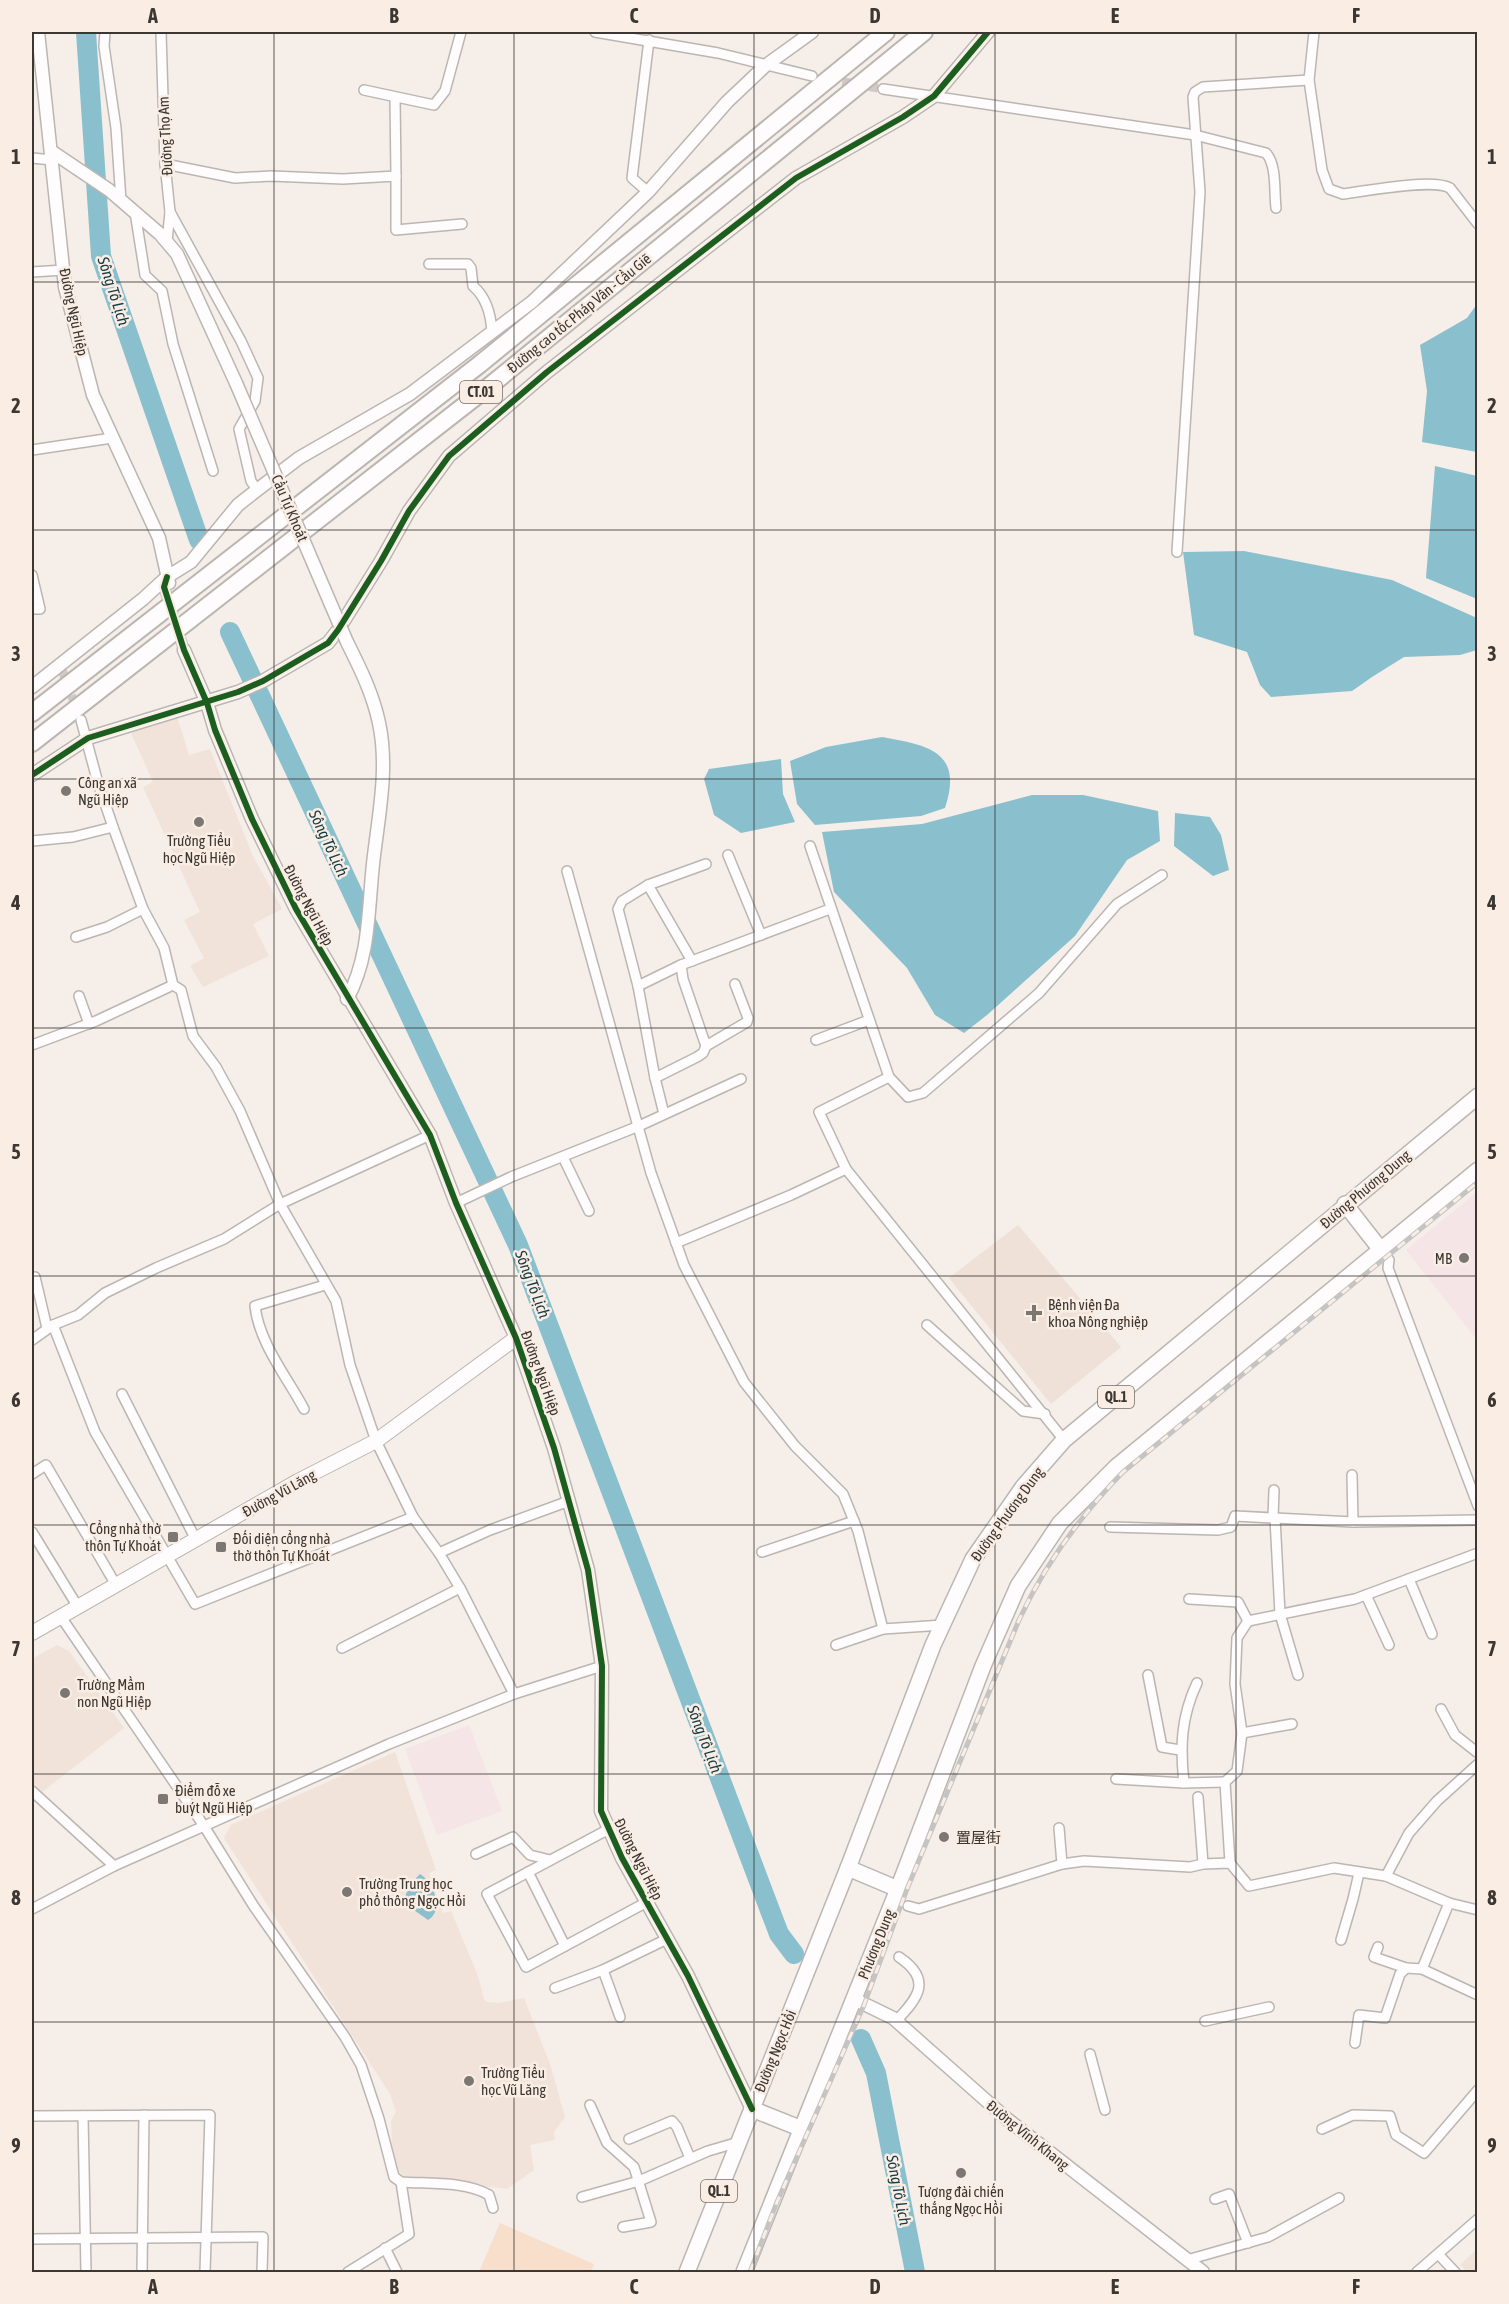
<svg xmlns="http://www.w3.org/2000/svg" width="1509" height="2304" font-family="'Asap Condensed','Noto Sans SC',sans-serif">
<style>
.built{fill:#efe1d7}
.industrial{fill:#f6e5e7}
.education{fill:#f1e3d9}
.green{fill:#f8dfcc}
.water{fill:#8ac0ce}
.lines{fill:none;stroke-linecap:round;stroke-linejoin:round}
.river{stroke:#8ac0ce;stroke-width:20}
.minor-tunnel{stroke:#d0c9c5;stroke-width:9;stroke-dasharray:9 4.5;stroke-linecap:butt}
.tertiary-tunnel{stroke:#d0c9c5;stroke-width:12;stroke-dasharray:12 6;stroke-linecap:butt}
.minor-casing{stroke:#bbb6b2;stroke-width:12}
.tertiary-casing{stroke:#bbb6b2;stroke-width:15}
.secondary-casing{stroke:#bbb6b2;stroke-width:16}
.trunk-casing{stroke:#bbb6b2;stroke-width:18}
.motorway-casing{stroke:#bbb6b2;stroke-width:20}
.minor{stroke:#fefcfc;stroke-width:9}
.tertiary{stroke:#fefcfc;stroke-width:12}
.secondary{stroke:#fefcfc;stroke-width:14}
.trunk{stroke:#fefcfc;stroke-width:15}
.motorway{stroke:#fefcfc;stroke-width:16}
.rail-casing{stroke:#c5c4c3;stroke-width:5}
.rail{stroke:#faede4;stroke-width:3;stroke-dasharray:9;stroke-linecap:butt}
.tertiary-bridge-casing{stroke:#bbb6b2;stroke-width:15;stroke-linecap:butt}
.tertiary-bridge{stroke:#fefcfc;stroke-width:12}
.cycleway-casing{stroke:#faede4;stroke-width:10}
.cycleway{stroke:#1b5e20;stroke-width:6}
.grid{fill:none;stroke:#3c3733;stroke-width:1.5;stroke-opacity:0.55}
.poi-dot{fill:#7d7773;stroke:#faede4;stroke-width:2}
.labels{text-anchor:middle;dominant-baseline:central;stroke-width:5;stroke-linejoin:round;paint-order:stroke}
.shield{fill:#faede4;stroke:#756e68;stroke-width:1.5}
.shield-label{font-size:14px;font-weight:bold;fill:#3c3733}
.street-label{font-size:15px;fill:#3c3733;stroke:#faede4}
.poi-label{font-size:15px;fill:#3c3733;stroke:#faede4;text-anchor:start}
.water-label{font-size:16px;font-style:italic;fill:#153b44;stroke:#faede4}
.neatline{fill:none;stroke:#3c3733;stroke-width:2}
.grid-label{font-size:20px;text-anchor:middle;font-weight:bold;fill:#3c3733}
</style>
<rect width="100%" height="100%" fill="#f5eee9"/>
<!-- built -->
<polygon class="built" points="1018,1225 1121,1347 1051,1404 949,1278"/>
<!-- industrial -->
<g class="industrial">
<polygon points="1477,1192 1477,1340 1406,1250"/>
<polygon points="469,1725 502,1811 437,1835 405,1749"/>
</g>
<!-- education -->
<g class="education">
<polygon points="177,716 189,755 210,749 253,856 282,909 253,924 269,956 203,987 190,966 204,958 184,920 200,912 143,787 153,782 131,733"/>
<polygon points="57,1645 69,1651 124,1728 42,1792 32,1783 32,1659"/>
<polygon points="395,1752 436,1870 429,1873 443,1913 451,1911 478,1976 484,1999 487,2002 499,2003 524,1998 550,2064 565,2117 554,2132 555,2140 530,2145 534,2170 507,2189 405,2176 393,2168 391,2121 396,2112 390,2094 224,1838 231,1825"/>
<polygon points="1477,2249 1477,2272 1468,2272 1460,2265"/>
</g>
<!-- green -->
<polygon class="green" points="500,2223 594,2264 591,2272 479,2272"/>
<!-- water -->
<g class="water">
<polygon points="1477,304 1477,452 1422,442 1427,391 1420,345 1467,318"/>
<polygon points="1435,466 1477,476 1477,599 1426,578"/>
<polygon points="1244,551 1392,580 1477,618 1477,650 1460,655 1404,657 1372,677 1352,691 1271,697 1260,685 1247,652 1194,635 1183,552"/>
<path d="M882 737C927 745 964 751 945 808L921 816 815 825 797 804 790 761 826 747Z"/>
<polygon points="781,759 783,794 795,822 741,833 714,815 704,779 709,769"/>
<polygon points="1032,795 1083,795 1158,811 1160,841 1127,860 1075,936 987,1015 964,1033 935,1015 907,968 834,892 822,832 922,824"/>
<polygon points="1175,813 1210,817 1221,835 1229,870 1213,876 1174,846"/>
<path d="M420 1874C433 1882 445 1910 428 1920L411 1908 405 1897 409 1886Z"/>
</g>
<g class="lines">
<!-- river -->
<g class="river">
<polyline points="86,32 101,256 199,540"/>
<polyline points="230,632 518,1245 779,1934 794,1954"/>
<polyline points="861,2039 876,2073 915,2272"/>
</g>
<!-- minor-tunnel -->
<g class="minor-tunnel">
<polyline points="829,79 883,89"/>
<polyline points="62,670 77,710"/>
</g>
<!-- tertiary-tunnel -->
<polyline class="tertiary-tunnel" points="164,587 184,650"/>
<defs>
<g id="minor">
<polyline points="105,32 104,46 116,128 121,201"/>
<polyline points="161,32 165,164 170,212 167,241"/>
<polyline points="595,32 718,53 812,76"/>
<path d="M1314 32 1309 80 1322 170 1329 189 1343 194C1365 191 1433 178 1450 188L1478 224"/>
<path d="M883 89 1195 135 1266 153C1277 165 1274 192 1276 208"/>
<polyline points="364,90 434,105 445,91 461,32"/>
<polyline points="395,97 396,176"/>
<polyline points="32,158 52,160"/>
<polyline points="165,164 235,178 271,176 343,179 396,176 396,230 462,224"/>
<polyline points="648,192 632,178 649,40"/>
<polyline points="135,212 145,275 162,291 173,344 213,471"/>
<polyline points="170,212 241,341 258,378 255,401 239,429 251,481 257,490"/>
<path d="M429 264H468L471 268 473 286C486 297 491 315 492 332"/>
<polyline points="32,272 64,270"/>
<polyline points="32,450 112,438"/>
<polyline points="1177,552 1200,192 1193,97 1195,92 1203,87 1309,80"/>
<polyline points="32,575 40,609 32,609"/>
<polyline points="81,720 98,783 113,827 143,909 164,948 173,985 181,990 193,1036 216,1067 240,1111 280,1204 336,1301 350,1365 376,1441 413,1517 439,1553 460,1588 514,1694"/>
<polyline points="32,841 73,837 113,827"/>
<polyline points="810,846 889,1077"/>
<polyline points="728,855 761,935"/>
<polyline points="567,871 651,1173 684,1265 744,1382 795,1446 843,1494 858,1531 883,1629"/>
<polyline points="76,937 107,927 143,909"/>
<polyline points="692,961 648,885 706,864"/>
<polyline points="638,986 618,909 622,901 648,885"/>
<polyline points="79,996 89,1024"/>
<polyline points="816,1040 869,1020"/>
<polyline points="32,1045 96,1021 173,985"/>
<polyline points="706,1046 747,1022 748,1018 735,984"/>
<polyline points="655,1078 697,1057 703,1053 706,1046 683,979 681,965 830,909"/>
<polyline points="664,1114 655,1078 638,986 681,965"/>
<polyline points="563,1157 589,1211"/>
<polyline points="456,1203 511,1177 639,1126 741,1079"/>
<polyline points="676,1243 791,1195 846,1169"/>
<polyline points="1381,1250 1389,1260 1388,1268 1478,1506"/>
<polyline points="35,1277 47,1328"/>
<polyline points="53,1325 95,1432 195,1604 413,1517"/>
<polyline points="927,1325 1023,1411 1045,1414"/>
<polyline points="32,1340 53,1325 78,1315 105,1293 156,1268 224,1239 280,1204 430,1135"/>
<polyline points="122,1394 196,1540"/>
<path d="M304 1409C287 1377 259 1343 255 1306L325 1285"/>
<polyline points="1064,1440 846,1169 819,1112 889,1077 908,1097 923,1093 1039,993 1117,904 1162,875"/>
<polyline points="32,1474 46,1465 116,1585"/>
<polyline points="1352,1475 1353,1522"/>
<polyline points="1273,1518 1274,1490"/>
<polyline points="1275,1518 1280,1614 1298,1675"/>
<polyline points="1110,1527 1218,1530 1231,1527 1235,1516 1353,1522 1478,1520"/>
<polyline points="32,1532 78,1607"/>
<polyline points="762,1552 854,1521"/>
<polyline points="439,1553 490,1530 569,1501"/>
<polyline points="1409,1579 1432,1634"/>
<polyline points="1366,1595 1389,1645"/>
<polyline points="1189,1599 1238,1602 1248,1621 1237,1638 1235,1684 1242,1733 1237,1771 1225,1782 1230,1863"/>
<path d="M61 1617 204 1826 253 1905 345 2037 361 2065 379 2119 394 2177 401 2182C429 2184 465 2181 489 2195L493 2208"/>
<polyline points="1248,1621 1355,1599 1478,1553"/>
<polyline points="836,1645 883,1629 943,1625"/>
<polyline points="342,1648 460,1588"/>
<polyline points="1148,1675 1162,1747 1180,1750"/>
<path d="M1197 1683C1181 1717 1180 1747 1184 1783L1225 1782"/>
<polyline points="1441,1709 1455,1735 1478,1753"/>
<polyline points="1242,1733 1292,1724"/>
<polyline points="1116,1779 1184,1783"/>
<polyline points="32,1791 114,1866"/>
<polyline points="1198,1797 1203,1864"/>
<polyline points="1059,1828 1062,1864"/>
<polyline points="609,1829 487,1894 526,1967 647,1902"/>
<polyline points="476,1854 513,1837 530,1855 550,1860"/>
<polyline points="528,1872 565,1946"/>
<polyline points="1386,1876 1409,1833 1437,1801 1478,1764"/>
<polyline points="1449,1903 1422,1969 1478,1995"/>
<polyline points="908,1906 919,1909 1062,1864 1084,1861 1190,1867 1203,1864 1230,1863 1249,1886 1334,1868 1386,1876 1449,1903 1478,1910"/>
<polyline points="32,1909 114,1866 389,1744 514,1694 602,1666"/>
<polyline points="1341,1940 1353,1899 1359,1873"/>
<polyline points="1378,1947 1374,1957 1406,1968"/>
<polyline points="555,1988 603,1970"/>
<polyline points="620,2017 603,1970 667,1939"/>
<path d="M896 2021C918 1998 933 1980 899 1957"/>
<polyline points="1205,2021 1269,2007"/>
<polyline points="1355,2043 1359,2015 1385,2018 1400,1974 1406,1968 1422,1969"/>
<polyline points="1090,2054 1105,2110"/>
<polyline points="590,2105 607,2143 634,2167 651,2222 623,2227"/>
<polyline points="32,2116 210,2115 205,2272"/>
<polyline points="83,2116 86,2272"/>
<polyline points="1322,2129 1353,2115 1390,2116 1396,2135 1424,2153 1478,2090"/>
<polyline points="629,2139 672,2121 677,2127 690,2158"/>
<polyline points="582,2197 639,2181 708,2151 739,2142"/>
<polyline points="1215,2199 1229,2194 1248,2243"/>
<polyline points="32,2239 263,2237 262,2272"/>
<polyline points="385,2248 397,2272"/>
<polyline points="1438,2254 1455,2272"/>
<polyline points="1187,2260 1268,2237 1339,2198"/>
<polyline points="142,2272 144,2115"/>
<polyline points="348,2272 409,2234 401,2182"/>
<polyline points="1417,2272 1478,2219"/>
</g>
<g id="tertiary">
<polyline points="38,32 65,287 93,395 159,538 169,583"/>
<polyline points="51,151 109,190 160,234 177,254 236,383"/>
<path d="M347 642C360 668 373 694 379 723 389 769 378 818 373 864 368 910 370 957 347 999"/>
<polyline points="184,650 207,703 215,730 252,819 296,909 430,1135 456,1203 516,1338 554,1448 588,1570 602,1666 601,1811 622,1858 688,1976 752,2109"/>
<polyline points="32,687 143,599 167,577 191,562 238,505 257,490 299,458 410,394 532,302 648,192 727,102 765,66 812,32"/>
<polyline points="32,775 88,738 238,692 263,681 328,643 338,630 381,561 409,511 449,456 547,372 796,178 903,117 934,96 988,32"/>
<polyline points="854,1999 893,2018 1007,2119 1203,2272"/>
</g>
<polyline id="secondary" points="32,1633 298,1481 376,1441 516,1338"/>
<g id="trunk">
<polyline points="1345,1204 1381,1250"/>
<polyline points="848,1868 898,1889"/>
<polyline points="752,2109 802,2129"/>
<polyline points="687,2272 848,1868 933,1645 973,1559 1023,1487 1064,1440 1478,1096"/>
<polyline points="744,2272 898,1889 983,1666 1018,1586 1060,1523 1116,1467 1478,1170"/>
</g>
<g id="motorway">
<polyline points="32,713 480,364 886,32"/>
<polyline points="32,743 492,384 924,32"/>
</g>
</defs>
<!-- minor casing -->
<use href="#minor" class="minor-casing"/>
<!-- tertiary casing -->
<use href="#tertiary" class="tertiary-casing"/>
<!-- secondary casing -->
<use href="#secondary" class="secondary-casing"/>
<!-- trunk casing -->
<use href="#trunk" class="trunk-casing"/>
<!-- motorway casing -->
<use href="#motorway" class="motorway-casing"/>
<!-- minor -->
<use href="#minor" class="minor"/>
<!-- tertiary -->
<use href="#tertiary" class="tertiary"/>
<!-- secondary -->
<use href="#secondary" class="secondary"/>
<!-- trunk -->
<use href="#trunk" class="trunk"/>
<!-- motorway -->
<use href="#motorway" class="motorway"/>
<defs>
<path id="rail" d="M750 2272 777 2202 864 2005 907 1889 1019 1620C1044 1566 1082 1514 1123 1472L1478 1182"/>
</defs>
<!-- rail casing -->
<use href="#rail" class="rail-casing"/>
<!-- rail -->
<use href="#rail" class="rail"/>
<defs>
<polyline id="tertiary-bridge" points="236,383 347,642"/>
</defs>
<!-- tertiary-bridge casing -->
<use href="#tertiary-bridge" class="tertiary-bridge-casing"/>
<!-- tertiary-bridge -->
<use href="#tertiary-bridge" class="tertiary-bridge"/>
<defs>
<g id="cycleway">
<polyline points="167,577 164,587 184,650 207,703 215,730 252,819 296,909 430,1135 456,1203 516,1338 554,1448 588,1570 602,1666 601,1811 622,1858 688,1976 752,2109"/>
<polyline points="32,775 88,738 238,692 263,681 328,643 338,630 381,561 409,511 449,456 547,372 796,178 903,117 934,96 988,32"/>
</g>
</defs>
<!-- cycleway casing -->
<use href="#cycleway" class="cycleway-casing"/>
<!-- cycleway -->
<use href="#cycleway" class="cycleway"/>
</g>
<!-- grid -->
<path class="grid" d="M274 32V2272M514 32V2272M754 32V2272M995 32V2272M1236 32V2272M32 282H1478M32 530H1478M32 779H1478M32 1028H1478M32 1276H1478M32 1525H1478M32 1774H1478M32 2022H1478"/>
<!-- markers -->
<g class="poi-dot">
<circle cx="66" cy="791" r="6"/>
<circle cx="199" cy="822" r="6"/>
<circle cx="1464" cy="1258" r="6"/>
<path d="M1031 1304h6v6h6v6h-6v6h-6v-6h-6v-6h6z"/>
<rect x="167" y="1531" width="12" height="12" rx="3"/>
<rect x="215" y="1541" width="12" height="12" rx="3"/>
<circle cx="65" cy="1693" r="6"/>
<rect x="157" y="1793" width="12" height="12" rx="3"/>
<circle cx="944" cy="1837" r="6"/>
<circle cx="347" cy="1892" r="6"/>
<circle cx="469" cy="2081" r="6"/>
<circle cx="961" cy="2173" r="6"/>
</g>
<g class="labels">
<!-- shield labels -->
<g class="shield">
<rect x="460" y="381" width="42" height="22" rx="4.5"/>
<rect x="1098" y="1386" width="36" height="22" rx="4.5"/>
<rect x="701" y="2180" width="36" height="22" rx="4.5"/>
</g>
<g class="shield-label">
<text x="481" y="392">CT.01</text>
<text x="1116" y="1397">QL.1</text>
<text x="719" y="2191">QL.1</text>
</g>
<!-- street labels -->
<g class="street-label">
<text transform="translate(165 136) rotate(-93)">Đường Thọ Am</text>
<text transform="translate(74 312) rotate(78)">Đường Ngũ Hiệp</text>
<text transform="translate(579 313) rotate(-39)">Đường cao tốc Pháp Vân - Cầu Giẽ</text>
<text transform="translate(290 508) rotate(67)">Cầu Tự Khoát</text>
<text transform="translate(309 905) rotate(62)">Đường Ngũ Hiệp</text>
<text transform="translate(1365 1189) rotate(-40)">Đường Phương Dung</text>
<text transform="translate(541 1373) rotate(70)">Đường Ngũ Hiệp</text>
<text transform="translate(279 1493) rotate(-29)">Đường Vũ Lăng</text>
<text transform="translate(1007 1514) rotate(-54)">Đường Phương Dung</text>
<text transform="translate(639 1859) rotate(63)">Đường Ngũ Hiệp</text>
<text transform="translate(876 1944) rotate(-68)">Phương Dung</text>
<text transform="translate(775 2051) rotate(-68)">Đường Ngọc Hồi</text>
<text transform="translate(1028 2135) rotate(39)">Đường Vĩnh Khang</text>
</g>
<!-- poi labels -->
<g class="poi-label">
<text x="78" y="782">Công an xã<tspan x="78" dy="17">Ngũ Hiệp</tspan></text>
<text x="199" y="840" text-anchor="middle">Trường Tiểu<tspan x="199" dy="17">học Ngũ Hiệp</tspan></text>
<text x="1452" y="1258" text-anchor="end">MB</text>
<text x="1048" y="1304">Bệnh viện Đa<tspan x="1048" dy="17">khoa Nông nghiệp</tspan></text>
<text x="161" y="1528" text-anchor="end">Cổng nhà thờ<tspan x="161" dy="17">thôn Tự Khoát</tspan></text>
<text x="233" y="1538">Đối diện cổng nhà<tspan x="233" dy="17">thờ thôn Tự Khoát</tspan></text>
<text x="77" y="1684">Trường Mầm<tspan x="77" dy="17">non Ngũ Hiệp</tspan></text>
<text x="175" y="1790">Điểm đỗ xe<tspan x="175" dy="17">buýt Ngũ Hiệp</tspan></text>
<text x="956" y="1837">置屋街</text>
<text x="359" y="1883">Trường Trung học<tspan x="359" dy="17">phổ thông Ngọc Hồi</tspan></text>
<text x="481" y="2072">Trường Tiểu<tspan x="481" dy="17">học Vũ Lăng</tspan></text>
<text x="961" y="2191" text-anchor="middle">Tượng đài chiến<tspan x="961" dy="17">thắng Ngọc Hồi</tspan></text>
</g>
<!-- water labels -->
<g class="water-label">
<text transform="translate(114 291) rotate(72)">Sông Tô Lịch</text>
<text transform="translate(329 843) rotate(65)">Sông Tô Lịch</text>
<text transform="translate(533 1284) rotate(69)">Sông Tô Lịch</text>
<text transform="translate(705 1739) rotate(69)">Sông Tô Lịch</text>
<text transform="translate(899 2190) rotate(79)">Sông Tô Lịch</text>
</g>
</g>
<!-- border -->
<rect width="1509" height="2304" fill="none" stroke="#faede4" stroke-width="66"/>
<rect x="33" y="33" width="1443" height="2238" class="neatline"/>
<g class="grid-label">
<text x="153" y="23">A</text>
<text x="394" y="23">B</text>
<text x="634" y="23">C</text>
<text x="875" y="23">D</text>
<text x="1115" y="23">E</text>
<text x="1356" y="23">F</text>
<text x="16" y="164">1</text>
<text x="1492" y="164">1</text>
<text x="16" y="413">2</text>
<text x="1492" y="413">2</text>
<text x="16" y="661">3</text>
<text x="1492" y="661">3</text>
<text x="16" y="910">4</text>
<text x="1492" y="910">4</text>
<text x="16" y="1159">5</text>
<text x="1492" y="1159">5</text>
<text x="16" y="1407">6</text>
<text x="1492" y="1407">6</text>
<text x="16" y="1656">7</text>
<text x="1492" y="1656">7</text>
<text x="16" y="1905">8</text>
<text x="1492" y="1905">8</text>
<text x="16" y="2153">9</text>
<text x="1492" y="2153">9</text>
<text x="153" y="2294">A</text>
<text x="394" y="2294">B</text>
<text x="634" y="2294">C</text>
<text x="875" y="2294">D</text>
<text x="1115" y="2294">E</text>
<text x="1356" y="2294">F</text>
</g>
</svg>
